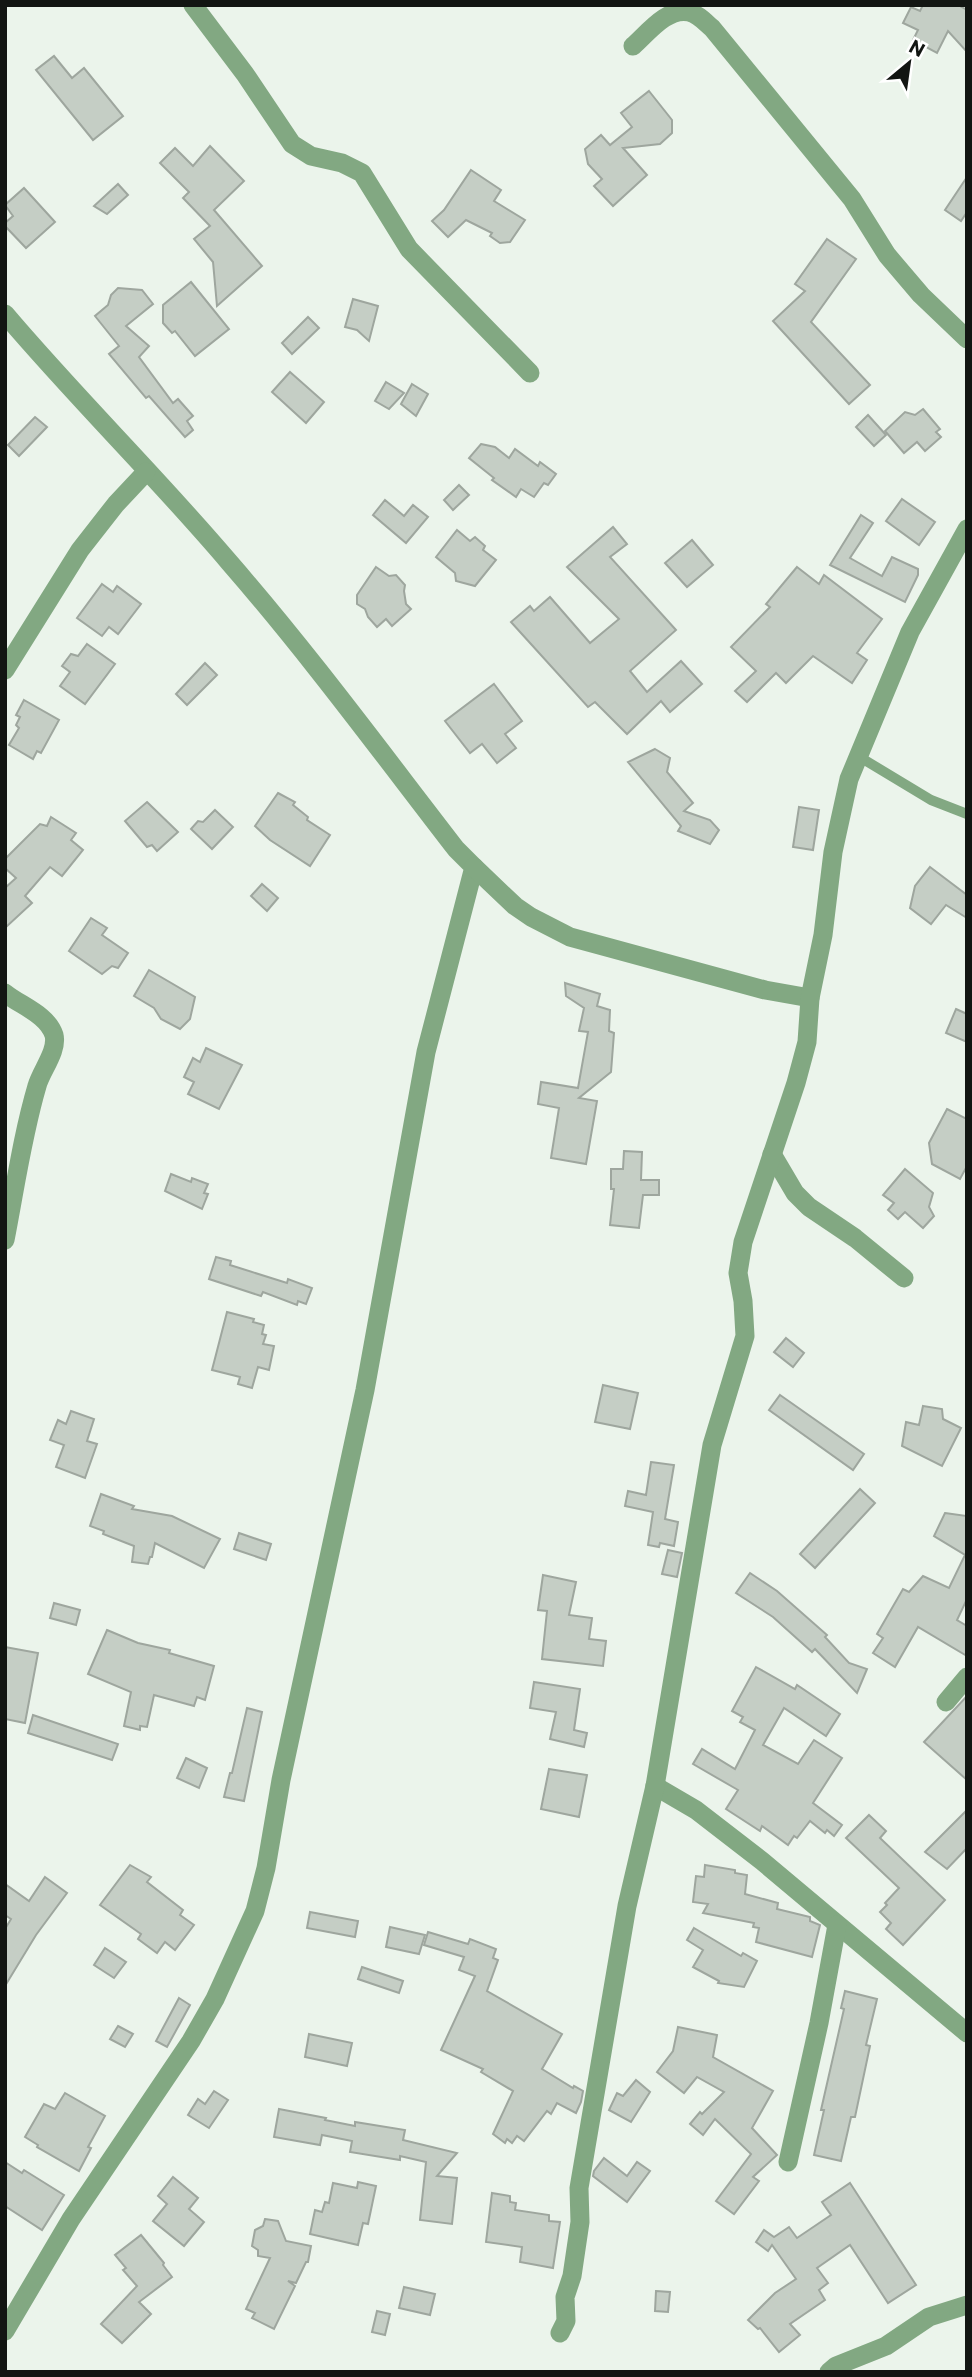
<svg xmlns="http://www.w3.org/2000/svg" width="972" height="2377" font-family="Commissioner,sans-serif">
<style>
.building{fill:#c5cec5;stroke:#9ea69e;stroke-width:2}
.lines{fill:none;stroke-linecap:round;stroke-linejoin:round}
.lane{stroke:#82a882;stroke-width:10}
.street{stroke:#82a882;stroke-width:19}
</style>
<rect width="100%" height="100%" fill="#ebf4eb"/>
<!-- building -->
<g class="building">
<polygon points="923,5 958,5 967,10 967,52 948,31 937,53 913,40 918,30 903,23 911,7 920,11"/>
<polygon points="54,56 72,78 84,68 123,116 93,140 36,70"/>
<polygon points="649,91 672,120 672,133 660,144 623,148 647,175 613,206 594,186 602,179 588,164 585,149 601,135 610,145 632,127 621,113"/>
<polygon points="210,146 244,181 214,210 262,266 217,306 213,262 194,239 210,226 183,198 189,192 160,163 175,148 193,166"/>
<polygon points="471,170 501,190 494,201 525,220 510,242 500,243 490,236 492,233 466,220 448,237 432,221 444,210"/>
<polygon points="967,177 967,212 961,221 945,210"/>
<polygon points="118,184 128,195 107,214 94,206"/>
<polygon points="24,188 55,222 26,248 5,226 5,223 13,216 5,205"/>
<polygon points="827,239 856,259 811,322 870,385 849,404 773,321 805,291 795,284"/>
<polygon points="191,282 229,329 195,356 175,331 172,333 163,323 163,305"/>
<polygon points="118,288 142,290 153,304 126,326 149,346 139,357 173,403 178,399 193,416 187,421 193,430 185,437 149,396 146,398 109,354 119,346 95,316 108,305 111,295"/>
<polygon points="353,299 378,306 369,341 357,330 345,327"/>
<polygon points="308,317 319,328 292,354 282,343"/>
<polygon points="290,372 324,402 306,423 272,392"/>
<polygon points="386,382 404,393 389,409 375,401"/>
<polygon points="412,384 428,394 416,416 401,404"/>
<polygon points="923,409 940,429 936,432 941,437 925,451 917,442 904,453 885,431 905,412 915,415"/>
<polygon points="868,415 886,435 874,446 856,427"/>
<polygon points="35,417 47,427 19,456 8,445"/>
<polygon points="481,444 495,447 509,458 515,449 538,466 540,462 556,474 548,485 544,483 534,497 521,489 516,497 492,480 494,478 469,458"/>
<polygon points="459,485 469,495 453,510 444,500"/>
<polygon points="902,499 935,522 919,545 886,521"/>
<polygon points="385,500 404,516 413,505 428,517 406,543 373,515"/>
<polygon points="861,515 873,523 850,558 882,576 892,557 918,569 918,575 905,602 830,565"/>
<polygon points="613,527 627,544 610,557 676,630 630,671 647,692 681,661 702,684 670,712 661,701 627,734 595,702 588,707 511,622 530,606 534,611 550,597 590,643 619,619 567,567"/>
<polygon points="457,530 470,541 475,537 485,546 483,550 496,560 475,586 456,581 455,573 436,557"/>
<polygon points="692,540 713,565 687,587 665,563"/>
<polygon points="376,567 389,576 396,575 405,585 404,591 406,604 411,609 392,626 386,619 377,627 368,617 365,609 357,604 357,595"/>
<polygon points="797,567 819,584 824,575 882,619 857,653 867,660 852,683 813,656 786,683 776,673 747,702 735,691 756,671 731,647 770,607 766,604"/>
<polygon points="102,584 113,592 117,586 141,604 118,634 109,627 102,636 77,618"/>
<polygon points="87,644 115,664 85,704 60,686 70,672 62,666 71,654 78,656"/>
<polygon points="205,663 217,675 187,705 176,694"/>
<polygon points="494,684 522,721 505,734 516,748 497,763 482,744 470,753 445,721"/>
<polygon points="24,700 59,720 41,753 37,751 33,759 9,745 19,728 16,725 20,717 16,715"/>
<polygon points="655,749 670,758 667,772 693,803 684,811 710,820 719,830 710,844 678,831 681,826 628,762"/>
<polygon points="278,793 295,802 293,805 308,817 307,820 330,835 310,866 270,840 255,826"/>
<polygon points="147,802 178,832 157,851 152,845 147,847 125,821"/>
<polygon points="799,807 819,810 813,850 793,847"/>
<polygon points="215,810 233,827 212,849 191,829 198,821 203,822"/>
<polygon points="51,817 76,833 71,840 83,850 62,876 50,867 25,896 32,903 5,928 5,888 16,878 5,868 5,859 40,824 47,826"/>
<polygon points="930,867 967,895 967,918 946,905 931,924 910,908 915,886"/>
<polygon points="262,884 278,898 267,911 251,896"/>
<polygon points="91,918 107,928 102,935 128,953 118,968 112,966 102,974 69,951"/>
<polygon points="149,970 195,997 190,1019 180,1029 161,1019 154,1008 134,996"/>
<polygon points="565,983 600,994 597,1006 610,1010 609,1031 614,1033 611,1072 579,1098 597,1101 586,1164 551,1158 559,1108 538,1104 541,1082 578,1088 588,1032 579,1031 584,1008 566,996"/>
<polygon points="956,1009 967,1014 967,1042 946,1033"/>
<polygon points="206,1048 242,1065 219,1109 188,1094 194,1082 184,1077 193,1058 200,1062"/>
<polygon points="947,1109 967,1119 967,1166 960,1179 932,1164 929,1143"/>
<polygon points="624,1151 642,1152 641,1180 659,1180 659,1195 643,1195 639,1228 610,1225 614,1189 611,1189 611,1169 623,1169"/>
<polygon points="905,1169 933,1193 929,1207 934,1216 923,1228 905,1212 898,1219 888,1210 894,1203 883,1195"/>
<polygon points="171,1174 191,1182 192,1178 208,1184 204,1193 208,1194 202,1209 165,1191"/>
<polygon points="216,1257 231,1261 230,1265 287,1283 288,1279 312,1288 306,1304 298,1301 297,1305 263,1292 261,1296 209,1279"/>
<polygon points="227,1312 254,1319 253,1322 264,1325 262,1334 266,1335 263,1344 274,1346 269,1370 258,1367 252,1388 238,1384 240,1377 212,1370"/>
<polygon points="786,1338 804,1353 793,1367 774,1352"/>
<polygon points="603,1385 638,1393 630,1429 595,1422"/>
<polygon points="780,1395 864,1454 853,1470 769,1410"/>
<polygon points="923,1406 942,1409 943,1419 961,1428 942,1466 902,1446 906,1422 919,1425"/>
<polygon points="71,1411 94,1419 87,1441 97,1444 85,1478 56,1467 64,1445 50,1440 58,1420 66,1424"/>
<polygon points="651,1462 674,1465 665,1519 678,1522 674,1546 660,1543 659,1547 648,1545 653,1512 625,1506 628,1491 646,1495"/>
<polygon points="860,1489 875,1503 815,1568 800,1554"/>
<polygon points="101,1494 134,1506 132,1509 172,1516 220,1539 204,1568 155,1543 152,1557 150,1557 148,1564 132,1562 134,1546 103,1534 104,1531 90,1526"/>
<polygon points="945,1513 967,1516 967,1599 957,1620 967,1626 967,1656 918,1627 895,1667 873,1653 883,1638 877,1634 903,1589 909,1592 923,1576 949,1588 965,1555 934,1536"/>
<polygon points="239,1533 271,1544 266,1560 234,1549"/>
<polygon points="668,1550 682,1553 677,1577 662,1574"/>
<polygon points="750,1573 777,1591 827,1635 825,1637 849,1663 867,1669 857,1693 815,1649 812,1652 773,1617 736,1593"/>
<polygon points="543,1575 576,1582 569,1615 592,1618 589,1639 606,1641 603,1666 542,1659 547,1611 538,1610"/>
<polygon points="54,1603 80,1610 76,1625 50,1618"/>
<polygon points="107,1630 138,1643 170,1650 169,1653 214,1666 205,1700 197,1697 194,1706 154,1695 147,1727 140,1726 140,1730 124,1726 131,1692 88,1674"/>
<polygon points="5,1647 38,1653 25,1723 5,1719"/>
<polygon points="756,1667 795,1689 797,1685 840,1714 826,1736 784,1708 763,1745 798,1764 814,1740 842,1758 813,1803 842,1825 834,1836 827,1830 825,1833 810,1821 797,1838 794,1836 788,1845 762,1826 760,1831 726,1809 738,1790 693,1764 702,1749 735,1769 755,1730 740,1722 743,1717 732,1711"/>
<polygon points="534,1682 580,1689 574,1730 587,1733 584,1747 550,1739 556,1712 530,1708"/>
<polygon points="967,1696 967,1780 924,1742"/>
<polygon points="247,1708 262,1712 244,1801 224,1797 230,1773 232,1773"/>
<polygon points="33,1715 118,1744 112,1760 28,1733"/>
<polygon points="186,1758 207,1768 199,1788 177,1778"/>
<polygon points="549,1769 587,1775 579,1817 541,1809"/>
<polygon points="967,1810 967,1848 947,1869 925,1852"/>
<polygon points="869,1815 886,1831 880,1838 945,1900 903,1945 886,1929 891,1923 880,1912 887,1905 885,1903 899,1888 846,1838"/>
<polygon points="130,1865 151,1877 147,1882 183,1910 180,1915 194,1925 175,1950 165,1942 157,1953 138,1939 141,1934 100,1905"/>
<polygon points="705,1865 735,1870 735,1873 747,1875 745,1894 778,1903 777,1909 810,1917 810,1921 820,1925 812,1957 756,1942 759,1928 753,1927 754,1923 703,1913 708,1904 693,1902 696,1876 704,1877"/>
<polygon points="45,1877 67,1893 36,1935 5,1986 5,1929 11,1919 5,1915 5,1884 29,1901"/>
<polygon points="310,1912 358,1921 355,1937 307,1928"/>
<polygon points="390,1927 425,1935 419,1954 386,1947"/>
<polygon points="694,1928 741,1956 743,1953 757,1961 744,1987 718,1983 719,1981 693,1967 703,1950 687,1940"/>
<polygon points="428,1932 468,1944 470,1939 496,1949 493,1958 498,1960 487,1991 562,2034 542,2069 573,2088 574,2086 583,2091 581,2102 576,2113 557,2103 551,2114 547,2111 524,2141 517,2136 512,2143 507,2139 505,2143 493,2134 513,2091 481,2072 483,2069 441,2050 475,1976 459,1970 464,1957 424,1945"/>
<polygon points="105,1948 126,1962 114,1978 94,1965"/>
<polygon points="362,1967 403,1981 399,1993 358,1979"/>
<polygon points="845,1991 877,1999 866,2045 870,2046 855,2117 851,2117 841,2161 814,2155 824,2110 821,2110 844,2009 841,2008"/>
<polygon points="179,1998 190,2005 167,2047 156,2041"/>
<polygon points="118,2026 133,2034 125,2047 110,2039"/>
<polygon points="678,2027 717,2035 713,2057 773,2091 752,2128 777,2155 753,2177 759,2181 734,2214 716,2201 751,2154 715,2119 703,2135 690,2124 700,2112 702,2114 724,2092 697,2077 684,2093 657,2072 673,2051"/>
<polygon points="309,2034 352,2043 347,2066 305,2057"/>
<polygon points="636,2080 650,2092 631,2122 609,2110 617,2093 623,2096"/>
<polygon points="214,2091 228,2100 209,2128 188,2115 198,2099 205,2104"/>
<polygon points="65,2093 105,2116 88,2147 91,2148 79,2171 37,2147 38,2145 25,2137 44,2104 55,2109"/>
<polygon points="279,2109 326,2118 325,2120 355,2126 355,2122 405,2130 403,2140 457,2153 437,2176 457,2178 452,2224 420,2220 426,2162 400,2156 400,2160 350,2152 352,2141 322,2135 320,2145 274,2137"/>
<polygon points="604,2158 627,2176 637,2162 650,2171 627,2202 593,2176 594,2171"/>
<polygon points="5,2162 22,2173 24,2170 64,2195 42,2230 5,2206"/>
<polygon points="173,2177 198,2198 189,2209 204,2222 184,2246 153,2221 167,2204 158,2196"/>
<polygon points="358,2182 376,2186 368,2224 363,2223 358,2245 310,2234 315,2210 322,2212 325,2202 329,2203 333,2183 357,2188"/>
<polygon points="850,2183 916,2285 888,2303 850,2245 817,2268 828,2283 819,2290 825,2300 790,2324 800,2335 779,2352 760,2328 758,2329 748,2320 775,2293 796,2279 772,2245 768,2251 756,2242 764,2230 774,2237 789,2227 797,2238 831,2215 822,2202"/>
<polygon points="492,2193 510,2196 510,2202 516,2203 515,2210 549,2215 549,2221 560,2222 553,2268 520,2262 522,2247 486,2242"/>
<polygon points="265,2219 278,2221 286,2241 311,2246 308,2262 306,2262 296,2283 288,2281 295,2286 274,2329 252,2318 255,2313 246,2309 270,2258 258,2256 258,2250 252,2246 255,2230 263,2226"/>
<polygon points="141,2235 164,2263 163,2265 172,2277 139,2302 151,2314 122,2343 101,2324 137,2286 123,2270 126,2268 115,2255"/>
<polygon points="404,2287 435,2294 430,2315 399,2308"/>
<polygon points="656,2291 670,2292 668,2312 655,2311"/>
<polygon points="377,2311 390,2314 385,2335 372,2332"/>
</g>
<g class="lines">
<!-- lane -->
<polyline class="lane" points="858,756 931,800 967,814"/>
<!-- street -->
<g class="street">
<polyline points="193,5 245,74 292,144 311,156 342,163 362,173 409,249 530,373"/>
<path d="M633 46C647 34 667 7 689 12 698 14 705 22 712 28L852 199 887 255 921 295 967 339"/>
<path d="M5 314C77 399 157 477 229 562 309 654 381 752 456 849L474 867 426 1052 365 1390 281 1780 266 1868 255 1911 215 1999 191 2041 71 2219 5 2331"/>
<polyline points="5,670 80,550 116,504 146,472"/>
<polyline points="474,867 515,906 531,917 570,937 765,990 810,998"/>
<path d="M5 993C21 1006 47 1014 54 1035 58 1051 41 1071 37 1086 22 1137 15 1189 5 1240"/>
<polyline points="772,1154 795,1193 809,1207 855,1238 904,1278"/>
<polyline points="946,1702 967,1677"/>
<polyline points="655,1786 696,1810 762,1861 967,2033"/>
<polyline points="788,2162 819,2023 837,1925"/>
<polyline points="560,2333 566,2321 565,2297 572,2276 580,2222 579,2188 627,1906 655,1786 712,1445 745,1336 743,1301 738,1273 743,1242 796,1083 807,1042 810,998 823,935 833,852 849,779 910,632 967,529"/>
<polyline points="829,2372 836,2366 886,2346 929,2317 967,2305"/>
</g>
</g>
<!-- border -->
<rect width="972" height="2377" fill="none" stroke="#121512" stroke-width="14"/>
<!-- north arrow -->
<g transform="translate(909 63) rotate(29)" stroke="#ffffff" stroke-width="5" paint-order="stroke">
<path d="M0-5L12 26L0 18L-12 26Z" fill="#121512"/>
<text y="-10" font-size="19" font-weight="bold" text-anchor="middle" fill="#121512">N</text>
</g>
</svg>
